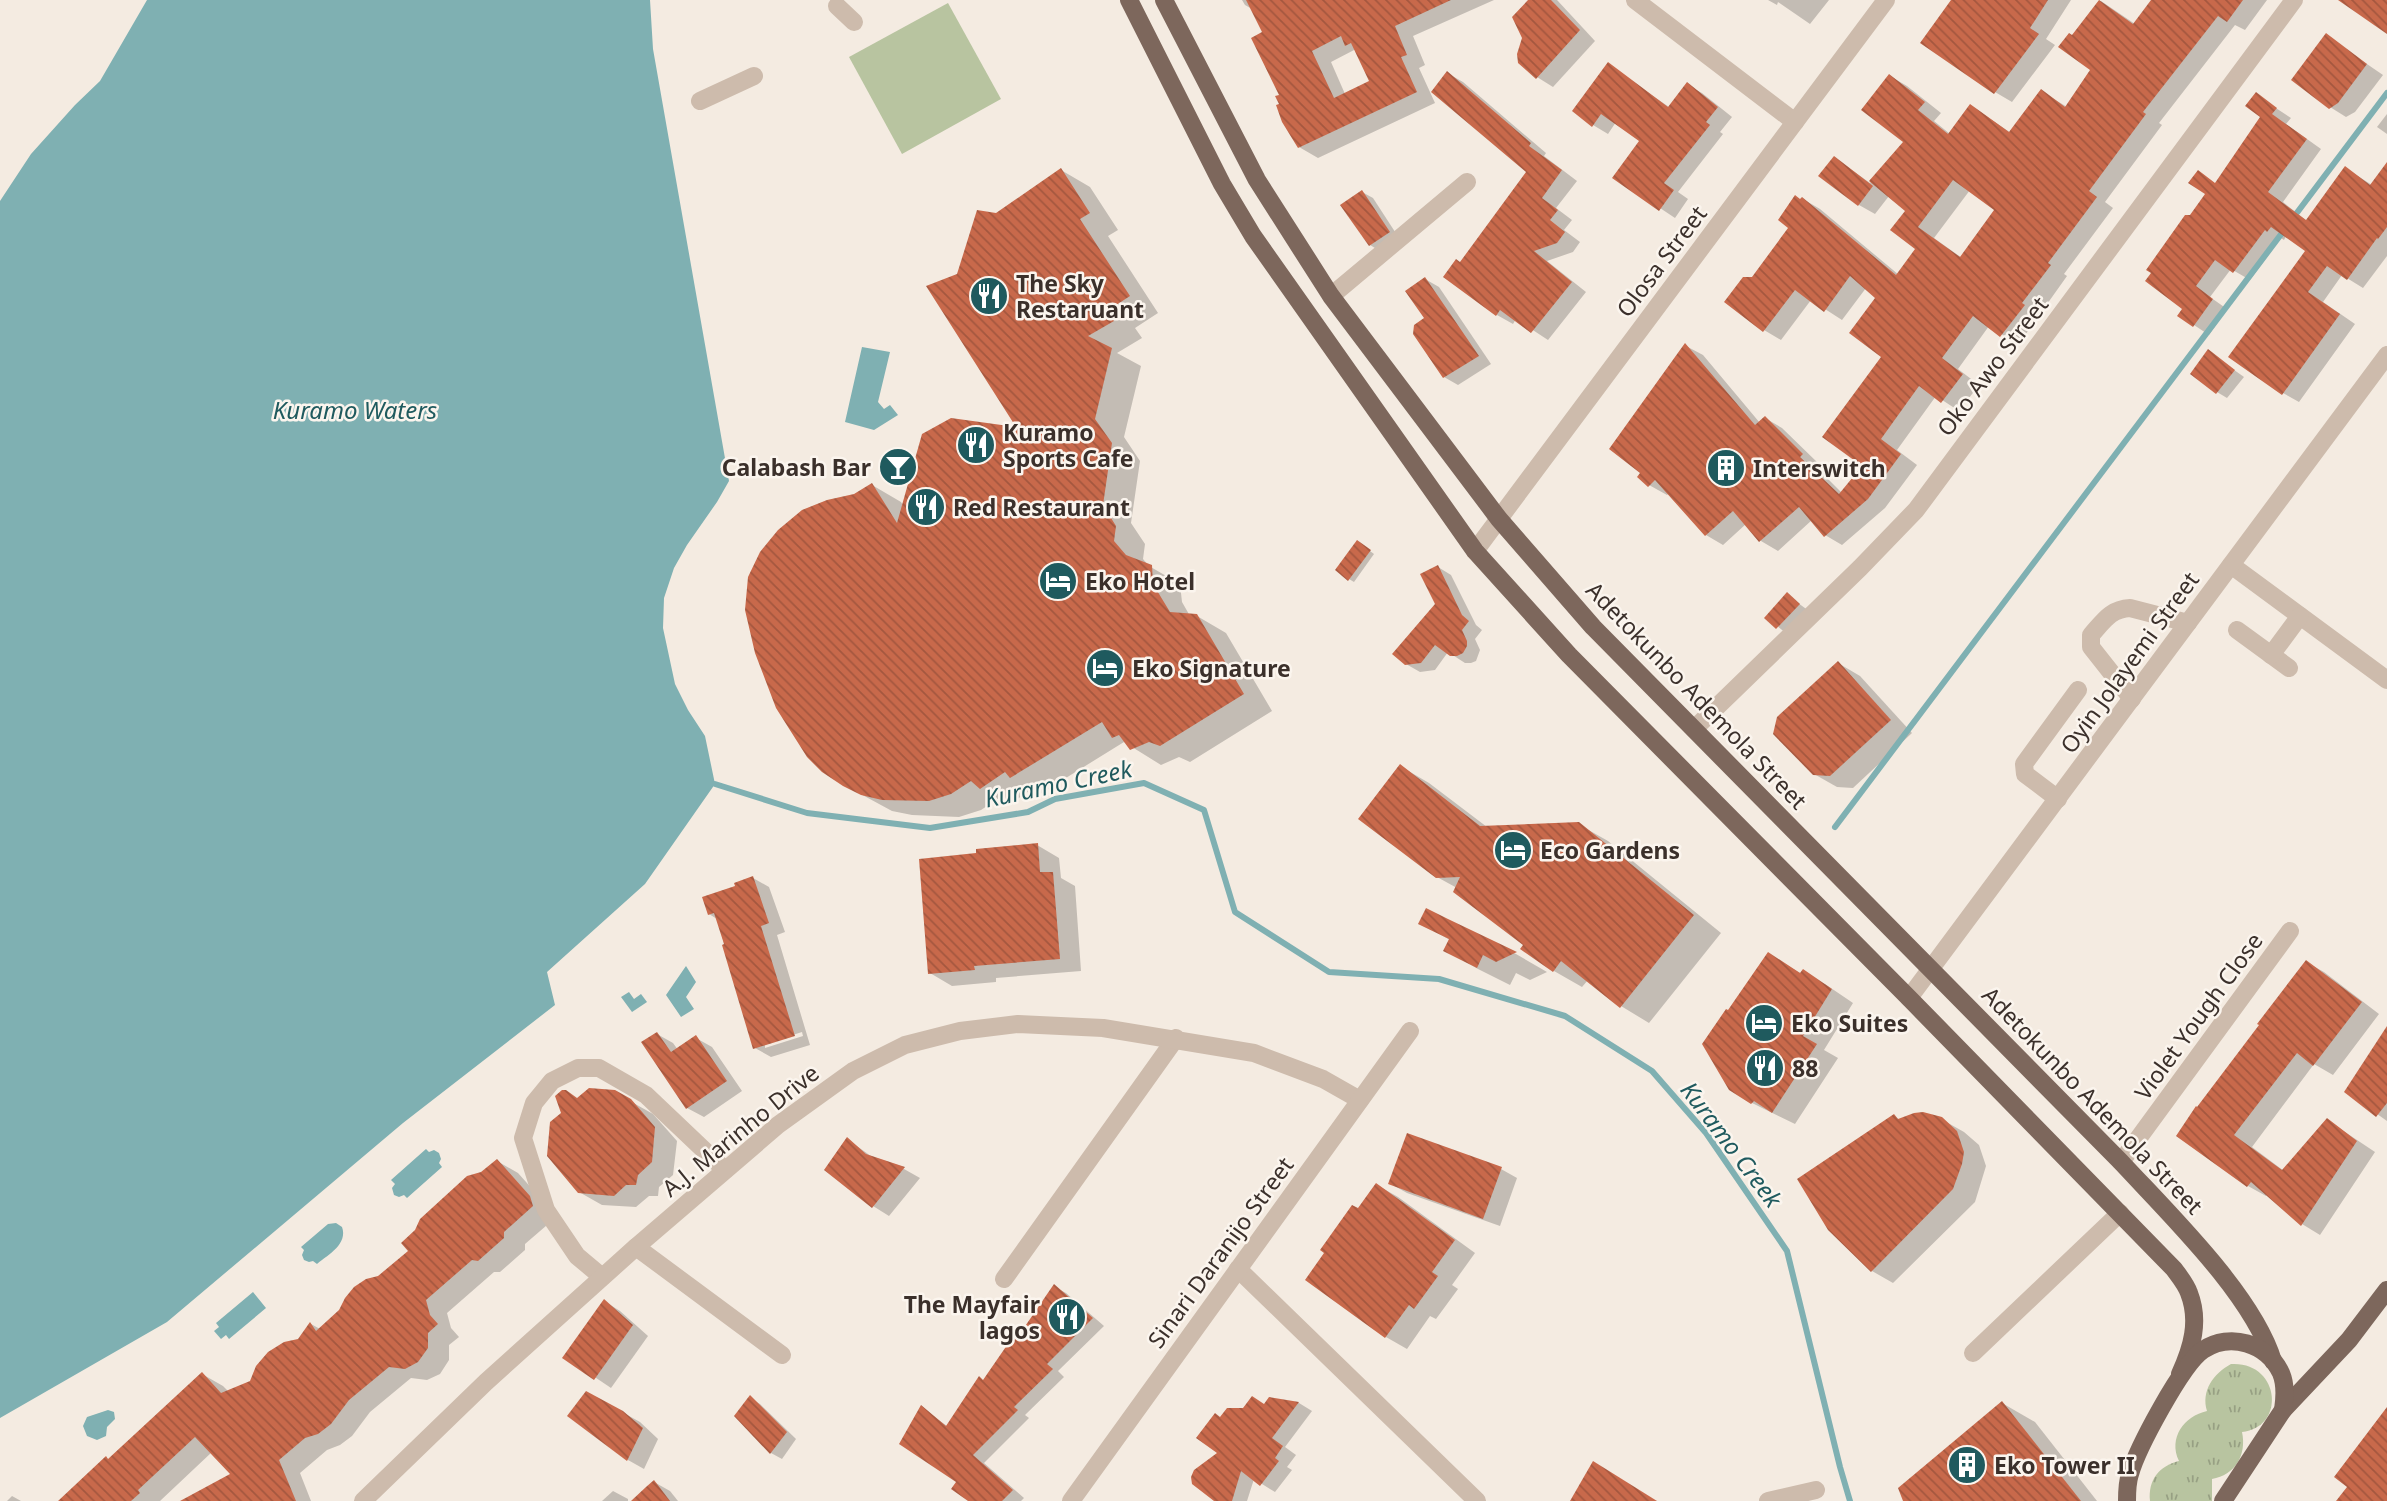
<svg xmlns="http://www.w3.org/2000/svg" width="2387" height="1501" font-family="'Noto Sans',sans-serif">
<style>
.grass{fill:url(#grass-tufts)}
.garden{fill:#b8c4a0}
.water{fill:#7fb0b2}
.shadow{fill:#0003;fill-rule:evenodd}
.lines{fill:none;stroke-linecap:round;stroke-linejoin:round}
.stream{stroke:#7fb0b2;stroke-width:6}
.building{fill:url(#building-back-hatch);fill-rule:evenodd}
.minor{stroke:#cdbbac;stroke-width:18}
.major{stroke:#7d675c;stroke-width:18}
.labels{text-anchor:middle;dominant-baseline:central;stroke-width:5;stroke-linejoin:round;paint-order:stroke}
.street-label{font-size:23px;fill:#3b302b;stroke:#fbf5ee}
.poi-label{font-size:23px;font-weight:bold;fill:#3b302b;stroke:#fbf5ee;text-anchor:start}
.water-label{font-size:24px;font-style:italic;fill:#1f5a5e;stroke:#fbf5ee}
</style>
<defs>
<pattern id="grass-tufts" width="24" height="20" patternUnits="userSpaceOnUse" patternTransform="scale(1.75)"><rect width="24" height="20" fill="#b8c4a0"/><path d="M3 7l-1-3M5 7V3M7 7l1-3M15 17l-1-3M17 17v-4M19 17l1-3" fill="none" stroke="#97a083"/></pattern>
<pattern id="building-back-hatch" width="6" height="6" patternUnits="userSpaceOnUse" patternTransform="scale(1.75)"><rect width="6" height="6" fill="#c8694b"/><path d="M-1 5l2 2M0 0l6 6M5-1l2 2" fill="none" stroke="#a4573f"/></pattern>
</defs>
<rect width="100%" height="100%" fill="#f4ebe1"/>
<!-- grass -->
<path class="grass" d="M2231 1364C2280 1361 2287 1427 2242 1432 2247 1455 2235 1475 2212 1479V1501H2150C2148 1480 2159 1466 2179 1461 2168 1438 2184 1416 2207 1411 2201 1391 2213 1374 2231 1364Z"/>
<!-- garden -->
<polygon class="garden" points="948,3 1001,99 902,154 849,57"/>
<!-- water -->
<g class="water">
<polygon points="147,0 650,0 653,49 729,481 717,502 687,545 674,568 664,598 663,628 675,684 688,710 705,736 715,784 645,884 547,972 555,1005 403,1123 167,1322 0,1418 0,201 31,154 75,105 100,81"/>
<polygon points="862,347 890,352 878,402 884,409 890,405 898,415 874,430 845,422"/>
<polygon points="686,966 696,982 686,997 694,1009 681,1017 666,995"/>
<polygon points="629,992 634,999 641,994 647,1002 632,1012 621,997"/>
<polygon points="426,1149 429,1152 434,1150 439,1153 441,1159 439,1163 442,1167 407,1198 404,1195 399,1197 394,1195 392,1188 395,1184 391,1180"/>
<path d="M336 1223 342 1227C348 1244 329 1254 317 1264L313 1261 309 1262 304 1260 302 1255 304 1250 301 1247 328 1224Z"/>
<polygon points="253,1292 266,1308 229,1339 226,1335 221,1339 214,1331 219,1327 216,1323"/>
<polygon points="108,1410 114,1412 115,1419 107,1427 106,1436 97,1440 87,1436 83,1426 87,1417"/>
</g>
<!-- shadow -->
<g class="shadow">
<path d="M1242 0H1494L1413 36 1425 65 1419 68 1435 103 1318 158 1299 147 1281 105V95L1264 33 1252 9 1245 5ZM1356 49 1371 82 1345 94 1331 62Z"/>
<polygon points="1531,0 1557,0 1595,41 1553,87 1537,77 1524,38"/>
<polygon points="1768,0 1829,0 1810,24 1778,2 1777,5"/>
<polygon points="1953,0 2071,0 2046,39 2055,45 2012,102 1995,92"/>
<path d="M2153 0H2267L2245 30 2235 25 2159 123 2162 125 2105 202 2113 208 2064 274 2067 276 2018 345 1989 326 1958 369 1979 385 1959 411 1936 396 1897 450 1917 465 1885 508 1842 545 1825 535 1812 520 1778 551 1761 541 1746 524 1723 545 1706 535 1669 493 1667 495 1649 485 1686 346 1703 355 1760 423 1765 418 1782 428 1819 464 1816 467 1842 493 1864 466 1883 356 1878 298 1866 288 1842 320 1811 300 1781 340 1764 330 1726 301 1753 278 1791 227 1803 199 1820 209 1899 275 1918 249 1907 210 1889 196 1875 214 1859 205 1835 158 1870 183 1905 142 1890 76 1907 86 1941 113 1934 121 1950 134 1971 106 2011 133 2041 91 2067 107 2093 70 2073 37 2101 1 2135 24ZM1970 190 1997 210 1962 258 1934 238Z"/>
<polygon points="2326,36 2383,75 2355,112 2346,117 2330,107"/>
<polygon points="1608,65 1669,107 1687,85 1702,93 1732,117 1720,132 1723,134 1678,192 1688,199 1675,218 1615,178 1641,141 1616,122 1608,134 1593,125"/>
<polygon points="1447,73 1463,82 1546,153 1544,156 1577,181 1556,208 1572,220 1564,230 1580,242 1573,252 1547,261 1586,292 1548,340 1516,319 1513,324 1497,315 1446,276 1461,264 1528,172"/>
<polygon points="2256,95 2291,118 2286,124 2321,149 2283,202 2307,221 2345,168 2372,185 2387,165 2387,256 2363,288 2342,275 2323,302 2355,324 2299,402 2283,393 2308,251 2286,236 2284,240 2281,238 2250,280 2231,269 2210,297 2227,309 2209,335 2179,315 2184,309 2191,217 2207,194 2198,173 2216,184 2263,117"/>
<polygon points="2387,114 2387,134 2377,127"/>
<polygon points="1061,170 1090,187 1118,230 1108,236 1158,313 1135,328 1142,338 1117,353 1141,366 1124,437 1140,461 1131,523 1145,544 1143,559 1149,566 1180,584 1182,602 1190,616 1197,616 1226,633 1272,711 1190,762 1179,757 1161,765 1124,742 1040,794 1032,789 1010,804 999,798 981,810 959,817 912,815 892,811 844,785 855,495 872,485 901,502 904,507 1019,430 959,275 996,215"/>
<polygon points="1362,192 1373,198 1399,238 1380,251 1370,245"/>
<polygon points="1425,279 1439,287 1491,364 1458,385 1444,377"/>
<polygon points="2209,352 2244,377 2227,398 2217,392"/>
<polygon points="1362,545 1374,554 1354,582 1349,579"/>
<polygon points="1438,567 1451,575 1476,625 1482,630 1475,639 1480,650 1476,661 1471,663 1465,663 1448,652 1435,670 1420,672 1406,664 1437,604"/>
<polygon points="1787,595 1809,611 1787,634 1766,617"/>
<polygon points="1838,663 1860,676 1912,733 1853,788 1837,787 1814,774"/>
<polygon points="1400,766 1429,783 1487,827 1578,824 1608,841 1721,933 1649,1023 1621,1006 1588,980 1582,987 1554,971 1457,888 1437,877"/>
<polygon points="1037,845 1059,858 1061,878 1075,886 1081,971 996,978 996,982 952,986 930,973"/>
<path d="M753 878 769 887 785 932 777 935 810 1045 771 1057 755 1048 717 919 709 914 738 887ZM802 1032 803 1036 765 1048V1044Z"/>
<polygon points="1427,910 1516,954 1547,972 1530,980 1516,973 1510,985 1478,969 1445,950 1450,940 1420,923"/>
<polygon points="1768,954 1802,974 1825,984 1853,1003 1824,1050 1838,1058 1795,1124 1752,1103 1729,1012"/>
<polygon points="2306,962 2324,972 2379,1014 2333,1075 2314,1064 2252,1147 2284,1171 2327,1120 2375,1152 2320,1235 2302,1224 2267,1194 2266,1196 2248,1186 2198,1109"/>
<polygon points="2387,1029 2387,1121 2346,1092"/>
<polygon points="657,1034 673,1043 678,1050 696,1038 712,1047 742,1091 704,1117 687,1108"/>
<polygon points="614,1092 653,1114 677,1141 673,1175 659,1187 658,1196 649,1196 636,1207 602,1205 579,1192 579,1099"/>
<polygon points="1894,1116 1900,1120 1941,1119 1964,1132 1979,1145 1986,1166 1975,1202 1893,1283 1872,1271"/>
<polygon points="847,1139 875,1159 904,1169 920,1178 889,1216 873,1206"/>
<polygon points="497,1161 518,1173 551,1210 554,1219 525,1244 525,1250 500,1272 494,1272 447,1313 451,1328 459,1337 449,1345 449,1360 440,1374 427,1380 411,1378 370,1412 352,1436 340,1445 327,1450 300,1473 311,1501 201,1501 233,1475 212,1452 160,1501 65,1501 106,1458 110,1460 202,1374 223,1386 229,1392 252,1382 299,1340 311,1324 320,1329 410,1251"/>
<polygon points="1501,1169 1517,1178 1500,1226 1407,1193 1391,1184"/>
<polygon points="1377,1185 1398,1197 1475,1253 1452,1285 1458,1289 1436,1319 1430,1316 1407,1349 1386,1337 1307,1279"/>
<polygon points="1055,1287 1066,1293 1104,1326 1058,1371 1064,1377 1025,1415 1029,1418 984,1463 1024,1498 1021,1501 971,1501 958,1482 922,1408 947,1426 1018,1340"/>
<polygon points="604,1301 620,1311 648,1336 611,1388 565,1357"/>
<polygon points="750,1398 760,1404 796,1439 782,1459 771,1453 737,1416"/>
<polygon points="1270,1399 1299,1403 1312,1411 1285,1447 1296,1455 1287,1467 1292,1470 1275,1492 1254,1479 1247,1501 1217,1501 1221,1419 1265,1406"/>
<polygon points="2002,1403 2035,1422 2097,1501 1905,1501"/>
<polygon points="622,1412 640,1422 658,1439 644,1469 628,1460 570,1416"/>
<polygon points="654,1482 670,1491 678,1501 633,1501"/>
<polygon points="613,1491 628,1499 628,1501 602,1501"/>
<polygon points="12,1496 21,1501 7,1501"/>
</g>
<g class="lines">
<!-- stream -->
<g class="stream">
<polyline points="2293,218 2387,93"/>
<polyline points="715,784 807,813 930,828 1028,812 1055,799 1144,783 1204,810 1235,912 1329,972 1439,979 1565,1016 1652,1071 1706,1133 1787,1251 1840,1467 1850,1501"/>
<polyline points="1835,827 2285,229"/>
</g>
</g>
<!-- building -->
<g class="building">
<path d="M1246 0H1451L1395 26 1407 55 1401 57 1417 92 1298 148 1282 122 1276 105 1279 104 1275 96 1279 95 1251 38 1262 32ZM1341 36 1345 46 1351 43 1369 81 1334 98 1312 51Z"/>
<polygon points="1528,0 1551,0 1580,30 1536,79 1518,63 1517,54 1522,38 1512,17"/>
<polygon points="1951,0 2048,0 2030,28 2039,34 1994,94 1920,43"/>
<path d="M2099 0 2133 24 2151 0H2243L2227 22 2218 16 2143 112 2146 114 2089 191 2097 197 2048 263 2051 265 2022 303 2025 305 2000 337 1973 316 1942 358 1963 374 1941 403 1919 386 1881 439 1901 454 1868 499 1824 537 1799 507 1759 542 1733 511 1705 536 1655 480 1648 487 1637 477 1640 473 1609 449 1685 343 1755 425 1765 416 1803 454 1800 457 1839 494 1862 466 1822 437 1881 357 1849 333 1875 298 1850 276 1824 312 1795 290 1763 332 1724 302 1743 277H1752L1788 228 1778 220 1795 195 1800 199 1802 197 1896 275 1915 249 1890 230 1905 211 1869 181 1903 142 1861 110 1889 74 1925 102 1918 110 1948 134 1970 104 2009 132 2041 89 2065 107 2090 70 2058 47 2069 33 2072 35ZM1953 180 1994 210 1960 257 1918 227Z"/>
<polygon points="2338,0 2387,0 2387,34"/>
<polygon points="2326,33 2367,64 2338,103 2329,109 2291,80"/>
<polygon points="1608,62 1668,107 1687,82 1718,107 1706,122 1710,125 1664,183 1674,190 1659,211 1612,178 1639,141 1601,114 1592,127 1572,111"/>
<polygon points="1447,71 1531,143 1529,146 1562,170 1542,198 1558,210 1550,220 1565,232 1557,243 1534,251 1572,282 1531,333 1500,310 1496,316 1443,277 1456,259 1460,262 1526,172 1431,92"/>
<polygon points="2256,92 2277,108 2272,114 2307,139 2268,192 2306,220 2345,166 2370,185 2387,162 2387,227 2378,239 2377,238 2347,280 2327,266 2308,292 2340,314 2282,395 2228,357 2305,251 2271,227 2267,232 2265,230 2233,273 2215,260 2196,286 2213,299 2193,327 2177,316 2182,309 2145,281 2151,273 2146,270 2185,215 2190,215 2205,194 2188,183 2198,170 2215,183 2260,117 2245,106"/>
<polygon points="1834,156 1873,186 1858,206 1818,176"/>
<polygon points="1061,168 1090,213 1080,219 1130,296 1107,311 1114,321 1088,336 1112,348 1095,419 1112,443 1103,505 1116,526 1114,541 1126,555 1152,565 1153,584 1170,612 1197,614 1244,694 1160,746 1149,742 1130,750 1119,735 1112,738 1102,722 1010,778 1005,772 980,789 971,781 951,794 929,801 882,800 861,795 843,786 822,772 807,757 776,708 755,653 745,610 748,577 760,552 778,530 802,510 827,500 854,494 872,483 897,523 922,434 951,418 1016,427 926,286 957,274 977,210 996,213"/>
<polygon points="1362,190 1390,232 1369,246 1340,205"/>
<polygon points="1425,277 1479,356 1443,378 1413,334 1414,325 1424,318 1405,291"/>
<polygon points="2208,349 2235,370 2216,394 2190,374"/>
<polygon points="1357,540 1371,550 1348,581 1335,570"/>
<polygon points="1438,565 1462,615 1469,621 1462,630 1467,641 1467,646 1463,653 1457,656 1450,656 1435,645 1421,663 1405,665 1392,654 1435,604 1420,574"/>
<polygon points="1787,592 1800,604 1776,629 1764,618"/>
<polygon points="1838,661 1891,720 1830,776 1813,775 1773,734 1777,717"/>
<polygon points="1400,764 1480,826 1579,822 1694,915 1620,1008 1561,961 1553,972 1520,949 1523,945 1453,892 1460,877 1436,878 1358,819"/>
<polygon points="1038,843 1040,872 1053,872 1060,959 974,966 975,970 928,974 919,859 976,853 976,849"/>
<polygon points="753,876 769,923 761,926 795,1036 753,1049 722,945 724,944 714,913 708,915 702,897 735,886 734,883"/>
<polygon points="1426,908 1448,919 1517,952 1496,962 1483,955 1477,968 1443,951 1449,939 1418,924"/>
<polygon points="1768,952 1800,973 1803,969 1832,989 1803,1036 1817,1044 1772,1113 1754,1101 1751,1104 1729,1090 1702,1044 1726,1009 1728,1010"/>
<polygon points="2306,960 2362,1002 2313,1066 2297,1053 2234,1135 2282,1170 2327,1118 2357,1141 2301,1226 2251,1182 2247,1187 2176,1136 2196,1106 2197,1107 2259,1025 2257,1024"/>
<polygon points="2387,1026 2387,1103 2376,1117 2344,1092"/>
<polygon points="657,1032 671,1052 696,1035 727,1081 686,1109 641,1042"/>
<polygon points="589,1088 615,1090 631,1099 655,1127 652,1162 638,1175 636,1185 626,1185 614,1196 578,1193 547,1156 550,1122 561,1113 555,1096 562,1090 566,1090 577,1098"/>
<polygon points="1923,1112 1942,1117 1957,1131 1964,1152 1962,1164 1953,1189 1871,1272 1828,1230 1797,1179 1894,1114 1898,1119 1914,1113"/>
<polygon points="1407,1133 1502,1167 1483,1219 1388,1184"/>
<polygon points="847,1137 866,1154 905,1167 872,1208 824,1170"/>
<polygon points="497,1159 530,1196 533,1206 504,1232 504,1238 478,1261 472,1260 426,1300 430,1315 438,1324 428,1333 428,1348 418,1362 405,1369 389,1367 349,1400 331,1424 318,1434 305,1438 279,1460 296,1501 180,1501 230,1474 195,1437 138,1490 140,1493 131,1501 58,1501 106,1456 108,1459 202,1372 221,1393 250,1381 256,1366 268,1352 284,1342 298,1339 310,1322 316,1331 339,1310 345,1298 354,1287 366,1279 378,1276 408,1251 401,1243 415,1230 420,1219 467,1176 481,1172"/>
<polygon points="1376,1183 1455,1240 1432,1272 1438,1276 1414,1309 1409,1305 1385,1338 1305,1280 1324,1253 1320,1250 1352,1205 1358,1208"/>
<polygon points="1054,1284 1093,1318 1047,1364 1053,1369 1014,1407 1018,1410 973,1455 1013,1490 1002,1501 968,1501 951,1489 956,1482 899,1444 921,1405 946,1426 979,1376 983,1380 1014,1335 1017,1338"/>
<polygon points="604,1299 633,1325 594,1380 562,1358"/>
<polygon points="586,1391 623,1411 643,1428 627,1461 567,1416"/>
<polygon points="750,1395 787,1432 770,1454 734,1416"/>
<polygon points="1252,1396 1264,1404 1269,1397 1299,1402 1272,1438 1283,1446 1275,1458 1279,1461 1260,1486 1241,1471 1232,1501 1214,1501 1192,1484 1191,1477 1194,1470 1217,1453 1196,1438 1215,1413 1220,1417 1227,1408 1243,1408"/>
<polygon points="2002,1401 2081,1501 1903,1501 1898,1488"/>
<polygon points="2387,1407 2387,1501 2336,1501 2347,1487 2334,1477"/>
<polygon points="1593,1461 1657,1501 1570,1501"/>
<polygon points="654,1480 670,1501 631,1501 646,1487"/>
</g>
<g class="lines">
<!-- minor -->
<g class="minor">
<polyline points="1635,0 1795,122"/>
<polyline points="837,6 854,22"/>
<polyline points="700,101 754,76"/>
<polyline points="1331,296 1467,182"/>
<polyline points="1475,551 1886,0"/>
<polyline points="2231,565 2387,680"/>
<polyline points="2237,630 2289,668"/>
<polyline points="2271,655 2300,616"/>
<path d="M2132 699 2091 647V635C2103 622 2110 609 2130 608L2188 623"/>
<polyline points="1694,729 1860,568 1916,510 2294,0"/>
<polyline points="2058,799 2025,774 2024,764 2078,690"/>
<polyline points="1909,998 2387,355"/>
<polyline points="2121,1162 2290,931"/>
<polyline points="636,1247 782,1355"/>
<polyline points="1238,1269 1477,1501"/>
<polyline points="602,1277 577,1256 546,1210 523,1138 534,1103 552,1081 578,1068 599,1068 646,1095 725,1170"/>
<polyline points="1004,1279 1176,1038"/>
<polyline points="1973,1353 2120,1213"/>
<polyline points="363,1501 486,1382 636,1247 778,1125 853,1071 905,1045 960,1031 1018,1024 1103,1028 1254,1053 1323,1079 1360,1100"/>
<polyline points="1071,1501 1410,1031"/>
<polyline points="1768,1501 1816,1490"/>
</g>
<!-- major -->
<g class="major">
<path d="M1129 0 1222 184 1253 236 1475 551 1569 655 1909 998 2174 1269C2179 1276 2186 1284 2189 1293 2200 1321 2192 1348 2180 1374"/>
<path d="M1164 0 1257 180 1331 296 1499 519 1593 627 2121 1162C2169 1214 2253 1295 2273 1361"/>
<polyline points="2283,1410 2349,1340 2387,1290"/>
<path d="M2127 1501C2127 1492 2127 1483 2130 1474 2137 1449 2182 1364 2203 1350 2230 1332 2267 1343 2281 1373 2286 1385 2285 1397 2283 1410L2223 1501"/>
</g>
</g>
<!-- icons -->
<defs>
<symbol id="restaurant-disc" viewBox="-11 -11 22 22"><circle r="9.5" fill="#1f5a5e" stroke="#fbf5ee"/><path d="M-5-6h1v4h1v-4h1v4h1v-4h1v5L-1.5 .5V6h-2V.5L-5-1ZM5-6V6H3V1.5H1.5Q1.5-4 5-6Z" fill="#fff"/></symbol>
<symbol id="bar-disc" viewBox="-11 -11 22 22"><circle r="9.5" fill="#1f5a5e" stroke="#fbf5ee"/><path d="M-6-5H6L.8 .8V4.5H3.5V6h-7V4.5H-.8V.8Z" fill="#fff"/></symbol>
<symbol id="building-disc" viewBox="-11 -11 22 22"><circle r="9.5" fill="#1f5a5e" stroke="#fbf5ee"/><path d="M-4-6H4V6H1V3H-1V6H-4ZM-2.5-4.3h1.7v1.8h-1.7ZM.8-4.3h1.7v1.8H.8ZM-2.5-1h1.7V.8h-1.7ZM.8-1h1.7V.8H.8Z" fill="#fff"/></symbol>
<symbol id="hotel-disc" viewBox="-11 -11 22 22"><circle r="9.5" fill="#1f5a5e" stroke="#fbf5ee"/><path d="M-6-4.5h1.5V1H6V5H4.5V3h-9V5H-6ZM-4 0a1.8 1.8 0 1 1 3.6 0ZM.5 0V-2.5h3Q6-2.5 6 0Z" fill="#fff"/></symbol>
</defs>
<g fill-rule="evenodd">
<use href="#restaurant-disc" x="967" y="274" width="44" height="44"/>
<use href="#restaurant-disc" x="954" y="423" width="44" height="44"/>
<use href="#bar-disc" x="876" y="445" width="44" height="44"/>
<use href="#building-disc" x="1704" y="446" width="44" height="44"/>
<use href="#restaurant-disc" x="904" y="485" width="44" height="44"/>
<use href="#hotel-disc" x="1036" y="559" width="44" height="44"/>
<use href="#hotel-disc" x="1083" y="646" width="44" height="44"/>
<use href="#hotel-disc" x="1491" y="828" width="44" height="44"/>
<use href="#hotel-disc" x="1742" y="1001" width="44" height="44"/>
<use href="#restaurant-disc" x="1743" y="1046" width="44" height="44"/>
<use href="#restaurant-disc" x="1045" y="1295" width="44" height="44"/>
<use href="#building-disc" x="1945" y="1443" width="44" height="44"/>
</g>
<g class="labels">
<!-- street labels -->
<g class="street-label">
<text transform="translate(1661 261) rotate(-53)">Olosa Street</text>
<text transform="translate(1992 366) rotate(-53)">Oko Awo Street</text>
<text transform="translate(2129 662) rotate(-54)">Oyin Jolayemi Street</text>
<text transform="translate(1697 695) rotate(46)">Adetokunbo Ademola Street</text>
<text transform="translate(2198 1016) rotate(-54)">Violet Yough Close</text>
<text transform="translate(2093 1100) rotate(46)">Adetokunbo Ademola Street</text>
<text transform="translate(740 1130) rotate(-39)">A.J. Marinho Drive</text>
<text transform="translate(1220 1252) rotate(-54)">Sinari Daranijo Street</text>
</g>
<!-- poi labels -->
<g class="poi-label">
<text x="1016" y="283">The Sky<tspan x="1016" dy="26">Restaruant</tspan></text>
<text x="1003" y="432">Kuramo<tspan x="1003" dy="26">Sports Cafe</tspan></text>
<text x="871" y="467" text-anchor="end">Calabash Bar</text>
<text x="1753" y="468">Interswitch</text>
<text x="953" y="507">Red Restaurant</text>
<text x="1085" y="581">Eko Hotel</text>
<text x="1132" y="668">Eko Signature</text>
<text x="1540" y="850">Eco Gardens</text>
<text x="1791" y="1023">Eko Suites</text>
<text x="1792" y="1068">88</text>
<text x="1040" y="1304" text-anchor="end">The Mayfair<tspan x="1040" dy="26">lagos</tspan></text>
<text x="1994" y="1465">Eko Tower II</text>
</g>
<!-- water labels -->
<g class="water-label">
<text x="355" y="409">Kuramo Waters</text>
<text transform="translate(1058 783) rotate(-12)">Kuramo Creek</text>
<text transform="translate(1732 1144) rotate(53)">Kuramo Creek</text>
</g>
</g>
</svg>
